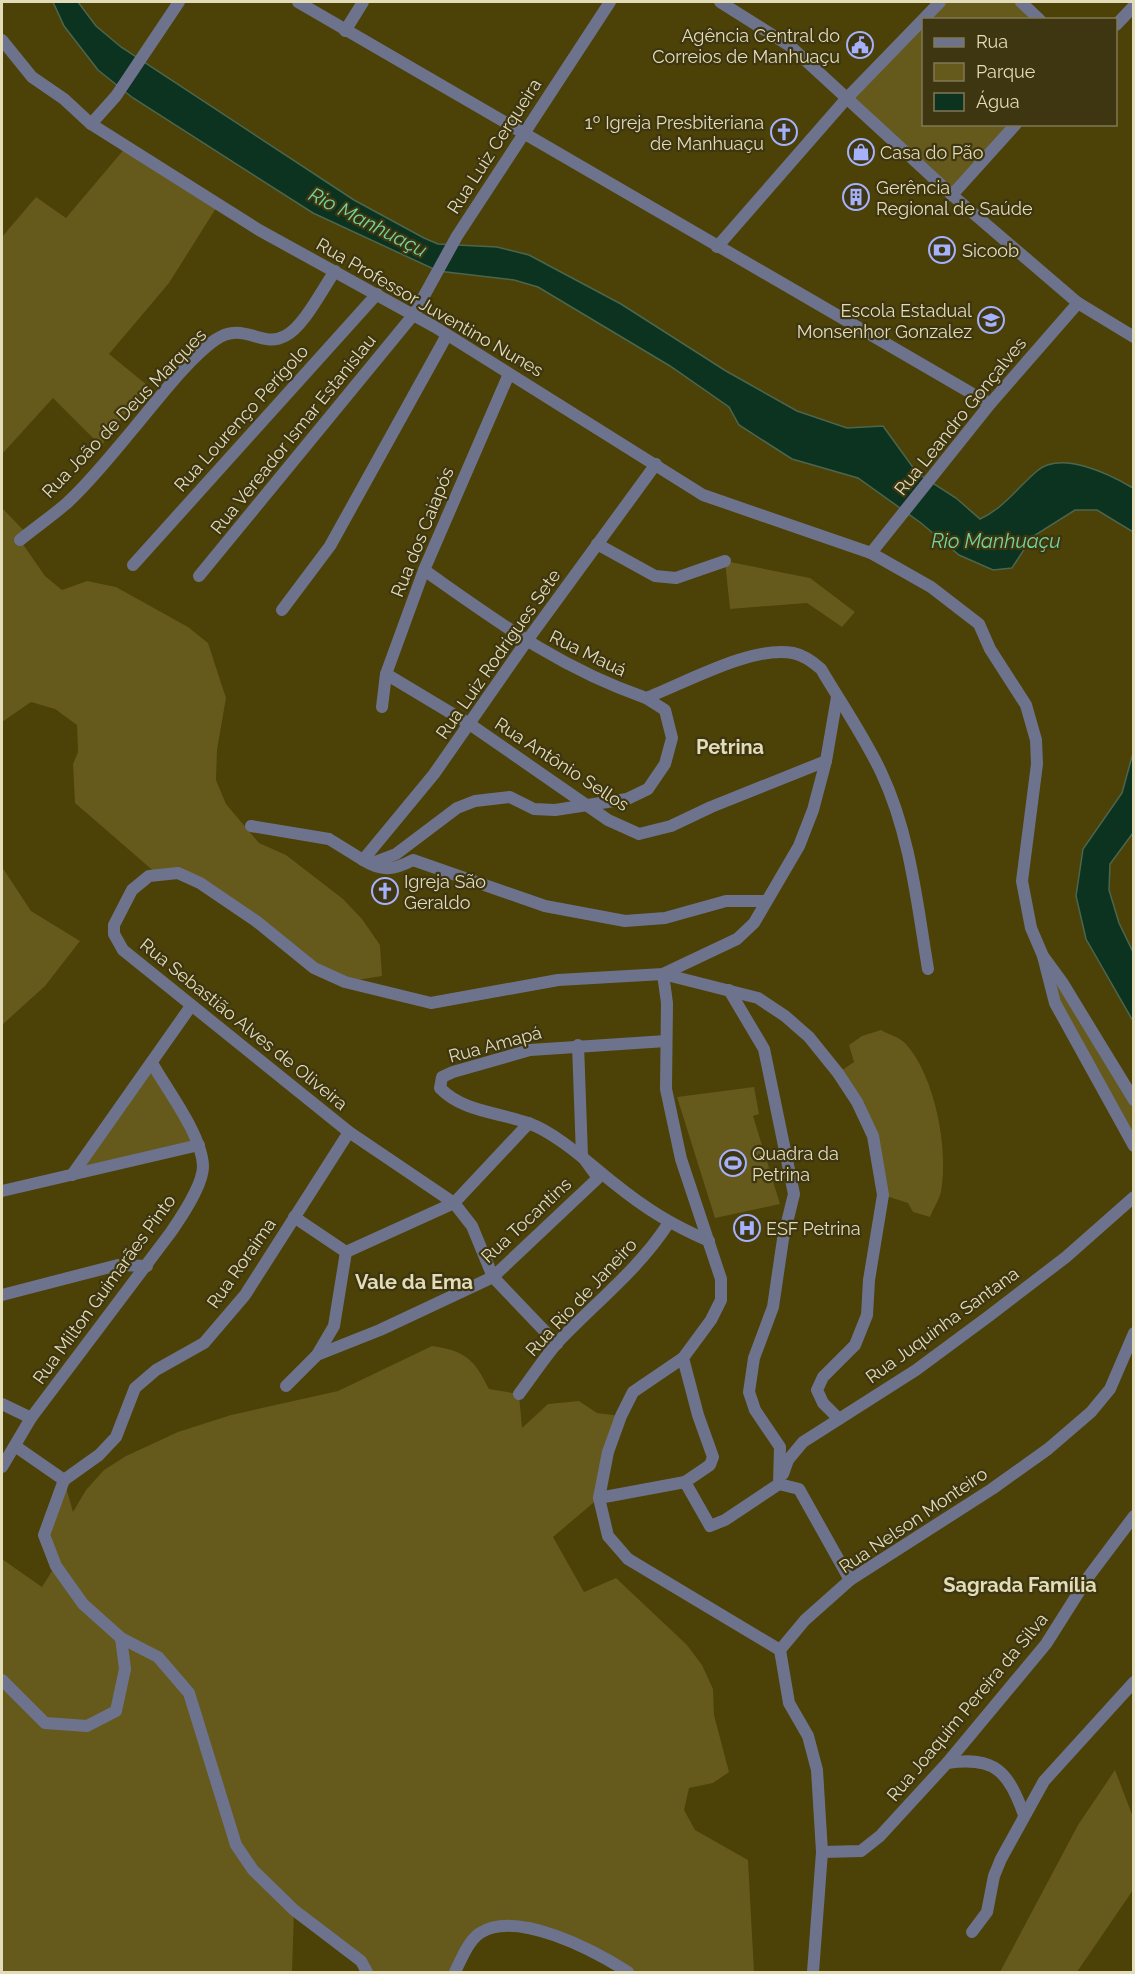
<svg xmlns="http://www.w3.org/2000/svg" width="1135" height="1974" font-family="Raleway,sans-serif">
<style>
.green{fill:#65591c}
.water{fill:#0b331f;stroke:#4c664d;stroke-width:1.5}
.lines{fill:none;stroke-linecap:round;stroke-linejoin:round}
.minor{stroke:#6e738d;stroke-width:12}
.tertiary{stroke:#6e738d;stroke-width:12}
.labels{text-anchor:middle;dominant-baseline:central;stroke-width:4.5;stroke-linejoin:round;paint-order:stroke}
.poi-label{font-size:18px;fill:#e3dcb9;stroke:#3e3611;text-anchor:start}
.street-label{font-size:18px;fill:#e3dcb9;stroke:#3e3611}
.water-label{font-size:20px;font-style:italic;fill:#71d69e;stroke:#3e3611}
.neighbourhood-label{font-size:20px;font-weight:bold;fill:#e3dcb9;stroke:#3e3611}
</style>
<rect width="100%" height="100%" fill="#4c4106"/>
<!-- green -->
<g class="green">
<polygon points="942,2 1015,2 1035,20 924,20"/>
<polygon points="923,20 924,124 1016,125 952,195 847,98"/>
<polygon points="126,147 218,205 169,283 109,354 147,385 101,446 53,398 2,454 2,237 36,197 66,218"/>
<polygon points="2,508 27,534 20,540 45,576 62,590 87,581 116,587 188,627 208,643 226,698 217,750 216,780 226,804 259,843 286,855 343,899 362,919 380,945 382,976 345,982 200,883 157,874 75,803 73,764 78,752 77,725 55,709 31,702 2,722"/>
<polygon points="725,561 810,578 855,612 842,627 807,603 730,609"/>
<polygon points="2,867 31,911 80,941 45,986 2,1025"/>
<polygon points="1062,982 1133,1100 1133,1146 1048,983"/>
<path d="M881 1030C888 1034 899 1037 905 1043 935 1075 949 1150 941 1192 939 1200 933 1209 930 1217L913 1212 908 1203 883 1195 873 1136 838 1073 854 1062 849 1045 862 1036Z"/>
<polygon points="152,1063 199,1145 72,1175"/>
<polygon points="754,1087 759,1114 753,1116 780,1204 715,1218 677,1097"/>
<path d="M432 1346C466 1351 474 1359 489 1389L519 1394 522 1428 548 1404 579 1401 597 1413 621 1416 599 1498 553 1537 584 1592 616 1578 687 1645 702 1665 713 1689 714 1715 729 1772 713 1783 689 1788 684 1810 695 1830 748 1860 754 1972H628L598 1953 511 1925 478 1934 455 1972H367L294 1910 292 1972H2V1559L42 1587 55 1566 44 1535 64 1480 73 1512 86 1490 104 1470 126 1456 178 1432 231 1415 338 1391Z"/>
<polygon points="1115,1770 1133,1817 1133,1890 1077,1972 1000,1972 1078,1825"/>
</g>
<!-- water -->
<g class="water">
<path d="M53 2H78L96 26 121 47 354 200 424 238 438 244 497 247 529 255 621 304 726 371 797 411 847 428 883 426 917 473 956 498 980 519C1004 508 1017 488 1037 471 1062 450 1111 475 1133 488V532L1097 510H1075L1032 537 1012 568 993 570 959 555 921 523 858 478 792 459 739 425 729 407 670 366 538 287 514 280 438 271 313 213 133 98 98 70 64 26Z"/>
<polygon points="1133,753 1133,833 1110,864 1109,890 1119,923 1133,952 1133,1021 1086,939 1076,896 1083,849 1122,793"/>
</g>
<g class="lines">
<!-- minor -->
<g class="minor">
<polyline points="298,2 990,404"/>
<polyline points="1116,25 1134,6"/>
<polyline points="345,31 363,2"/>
<polyline points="91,124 116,96 179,2"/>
<polyline points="717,247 847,98"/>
<path d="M656 464 526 642 434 774 363 860C382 872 394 870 413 860L545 906 625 921 665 918 726 901H764"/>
<path d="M20 540C36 527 52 516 67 503 91 481 113 453 134 428 156 402 188 359 215 340 244 320 261 349 285 336 303 328 323 288 335 271"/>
<polyline points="597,544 655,576 676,578 725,561"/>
<polyline points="871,553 990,404 1078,303"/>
<polyline points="133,565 377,294"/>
<path d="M424 570C498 622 559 668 646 698 685 683 752 645 793 653 804 655 813 662 821 669 841 703 864 736 881 772 910 833 917 903 928 969"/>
<polyline points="199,576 414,314"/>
<polyline points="282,610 330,546 447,335"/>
<polyline points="386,674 471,725 608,820 639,834 671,826 711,807 826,761"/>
<polyline points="382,707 386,674 424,570 509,374"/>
<polyline points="251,826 329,839 363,860 375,862 396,854 457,808 475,801 510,797 534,809 555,810 627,799 648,789 665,764 672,738 665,710 646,698"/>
<polyline points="1043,956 1055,1003 1134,1146"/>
<polyline points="729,990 764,1049 794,1194 783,1239 773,1307 754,1358 749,1392 755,1410 780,1447 779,1484"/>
<path d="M666 1041 530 1050 453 1072 442 1077 440 1088C463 1112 498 1112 528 1123 557 1133 591 1165 615 1184 646 1209 672 1225 709 1241"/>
<polyline points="72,1175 191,1006"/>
<polyline points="2,1191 199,1145"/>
<polyline points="346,1252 454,1203 529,1123"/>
<polyline points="2,1295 118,1265 147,1266"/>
<polyline points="557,1344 493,1277 472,1226 454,1203 349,1132 123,950 114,934 114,925 132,890 149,876 178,873 200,883 256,921 314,968 345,982 431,1003 558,980 663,974 737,939 754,923 799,846 813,810 826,761 837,697"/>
<polyline points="317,1355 380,1330 493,1277 598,1178 582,1156 578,1045"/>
<polyline points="683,1358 633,1392 621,1416 608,1452 599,1498 608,1536 628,1559 780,1650"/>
<polyline points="286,1386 317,1355 334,1326 346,1252 294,1217"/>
<path d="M519 1394C532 1377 544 1358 558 1342 596 1302 638 1270 668 1224"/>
<polyline points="2,1404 31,1418"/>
<polyline points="15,1446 64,1480 99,1455 116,1437 135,1388 156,1370 204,1343 245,1295 349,1132"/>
<path d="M2 1467 31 1418 171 1232C182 1216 203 1185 203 1166 202 1135 167 1090 152 1063"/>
<polyline points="783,1474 788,1460 803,1442 916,1370 989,1316 1066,1257 1134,1197"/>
<polyline points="64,1480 44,1535 56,1566 83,1604 121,1638 158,1657 189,1693 236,1845 253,1870 294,1910 361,1961 367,1972"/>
<polyline points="779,1484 725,1520 710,1526 685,1482 710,1465 713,1457 698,1415 683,1358 711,1320 721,1300 721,1279 681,1159 666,1089 667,1003 663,974 758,998 785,1016 809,1037 838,1073 857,1102 873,1136 883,1195 869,1280 867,1315 855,1345 823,1377 817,1390 823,1403 839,1419"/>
<polyline points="779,1484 799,1489 850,1580"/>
<polyline points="599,1498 685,1482"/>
<polyline points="2,1680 45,1723 87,1726 116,1711 125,1669 121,1638"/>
<path d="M947 1763C995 1756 1008 1771 1024 1815"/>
<polyline points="822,1852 861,1851 880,1836 947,1763 1046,1644 1089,1576 1134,1516"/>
<polyline points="972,1932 987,1912 994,1876 1001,1859 1044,1781 1134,1682"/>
<path d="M455 1972C461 1960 468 1941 480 1933 517 1909 595 1951 628 1972"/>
<polyline points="813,1972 822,1852 817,1770 808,1736 789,1703 780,1650 805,1620 850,1580 992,1489 1048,1449 1091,1412 1110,1389 1134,1333"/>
</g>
<!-- tertiary -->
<g class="tertiary">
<polyline points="720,2 790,46 952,195 1078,303 1134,337"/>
<polyline points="1021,2 1040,20"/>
<polyline points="2,40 32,77 64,99 91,124 259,230 435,327 703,495 871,553 931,587 979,624 990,649 1026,705 1036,740 1037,764 1022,881 1031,928 1043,956 1062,982 1134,1100"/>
<polyline points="847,98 940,2"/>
<polyline points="952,195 1016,124"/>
<polyline points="414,314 457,236 610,2"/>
</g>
</g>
<!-- icons -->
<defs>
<symbol id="civic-ring" viewBox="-11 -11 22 22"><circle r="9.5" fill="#3e3611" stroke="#a6b1fc" stroke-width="1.5"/><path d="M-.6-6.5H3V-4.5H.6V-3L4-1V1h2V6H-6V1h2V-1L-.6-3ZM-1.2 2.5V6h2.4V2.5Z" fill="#a6b1fc"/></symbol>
<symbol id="church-ring" viewBox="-11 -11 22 22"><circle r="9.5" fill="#3e3611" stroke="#a6b1fc" stroke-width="1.5"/><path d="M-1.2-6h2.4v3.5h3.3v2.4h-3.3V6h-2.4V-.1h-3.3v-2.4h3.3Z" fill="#a6b1fc"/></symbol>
<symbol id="shop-ring" viewBox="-11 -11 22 22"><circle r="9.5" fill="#3e3611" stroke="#a6b1fc" stroke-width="1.5"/><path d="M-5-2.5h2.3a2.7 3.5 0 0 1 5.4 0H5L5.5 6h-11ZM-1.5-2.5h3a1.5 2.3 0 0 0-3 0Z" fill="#a6b1fc"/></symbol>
<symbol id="building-ring" viewBox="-11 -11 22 22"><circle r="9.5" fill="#3e3611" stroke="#a6b1fc" stroke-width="1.5"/><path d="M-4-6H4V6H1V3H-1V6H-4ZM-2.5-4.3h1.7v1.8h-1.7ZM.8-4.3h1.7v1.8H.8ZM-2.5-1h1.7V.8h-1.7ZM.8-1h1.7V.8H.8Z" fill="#a6b1fc"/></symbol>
<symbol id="bank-ring" viewBox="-11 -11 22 22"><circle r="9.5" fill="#3e3611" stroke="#a6b1fc" stroke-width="1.5"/><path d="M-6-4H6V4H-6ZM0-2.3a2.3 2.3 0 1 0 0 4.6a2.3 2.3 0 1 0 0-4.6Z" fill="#a6b1fc"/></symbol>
<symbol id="school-ring" viewBox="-11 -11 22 22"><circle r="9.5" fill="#3e3611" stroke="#a6b1fc" stroke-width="1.5"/><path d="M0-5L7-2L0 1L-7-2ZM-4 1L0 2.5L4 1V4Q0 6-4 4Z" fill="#a6b1fc"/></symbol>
<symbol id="stadium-ring" viewBox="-11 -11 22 22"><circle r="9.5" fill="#3e3611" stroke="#a6b1fc" stroke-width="1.5"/><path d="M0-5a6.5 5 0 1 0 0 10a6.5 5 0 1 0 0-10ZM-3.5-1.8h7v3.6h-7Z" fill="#a6b1fc"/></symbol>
<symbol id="hospital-ring" viewBox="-11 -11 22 22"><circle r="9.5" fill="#3e3611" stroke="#a6b1fc" stroke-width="1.5"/><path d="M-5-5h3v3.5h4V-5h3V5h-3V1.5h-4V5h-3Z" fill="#a6b1fc"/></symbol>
</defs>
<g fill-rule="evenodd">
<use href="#civic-ring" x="845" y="30" width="30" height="30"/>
<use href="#church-ring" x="769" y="117" width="30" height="30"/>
<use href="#shop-ring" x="846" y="137" width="30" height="30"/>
<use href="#building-ring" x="841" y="182" width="30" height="30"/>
<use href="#bank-ring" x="927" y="235" width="30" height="30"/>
<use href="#school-ring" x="976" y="305" width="30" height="30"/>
<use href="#church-ring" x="370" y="876" width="30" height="30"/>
<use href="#stadium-ring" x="718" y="1148" width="30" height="30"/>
<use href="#hospital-ring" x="732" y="1213" width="30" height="30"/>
</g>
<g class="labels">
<!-- poi labels -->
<g class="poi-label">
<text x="840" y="35" text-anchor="end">Agência Central do<tspan x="840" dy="21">Correios de Manhuaçu</tspan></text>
<text x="764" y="122" text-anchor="end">1º Igreja Presbiteriana<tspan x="764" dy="21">de Manhuaçu</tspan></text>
<text x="880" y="152">Casa do Pão</text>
<text x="876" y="187">Gerência<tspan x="876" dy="21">Regional de Saúde</tspan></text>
<text x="962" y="250">Sicoob</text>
<text x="972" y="310" text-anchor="end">Escola Estadual<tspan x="972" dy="21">Monsenhor Gonzalez</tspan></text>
<text x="404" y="881">Igreja São<tspan x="404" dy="21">Geraldo</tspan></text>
<text x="752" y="1153">Quadra da<tspan x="752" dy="21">Petrina</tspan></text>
<text x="766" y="1228">ESF Petrina</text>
</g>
<!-- street labels -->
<g class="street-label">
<text transform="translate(494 146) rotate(-57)">Rua Luiz Cerqueira</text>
<text transform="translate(430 307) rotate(30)">Rua Professor Juventino Nunes</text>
<text transform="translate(124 413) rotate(-46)">Rua João de Deus Marques</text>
<text transform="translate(960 416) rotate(-51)">Rua Leandro Gonçalves</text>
<text transform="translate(241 418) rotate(-48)">Rua Lourenço Perígolo</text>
<text transform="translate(293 434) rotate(-51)">Rua Vereador Ismar Estanislau</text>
<text transform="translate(422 532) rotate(-68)">Rua dos Caiapós</text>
<text transform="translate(588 653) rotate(26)">Rua Mauá</text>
<text transform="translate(498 654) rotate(-55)">Rua Luiz Rodrigues Sete</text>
<text transform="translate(562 764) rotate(33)">Rua Antônio Sellos</text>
<text transform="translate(244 1024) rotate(39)">Rua Sebastião Alves de Oliveira</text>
<text transform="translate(495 1044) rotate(-15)">Rua Amapá</text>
<text transform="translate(526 1220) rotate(-43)">Rua Tocantins</text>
<text transform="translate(241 1263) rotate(-55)">Rua Roraima</text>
<text transform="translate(104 1289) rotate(-54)">Rua Milton Guimarães Pinto</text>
<text transform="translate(581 1297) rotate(-47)">Rua Rio de Janeiro</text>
<text transform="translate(942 1325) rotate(-36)">Rua Juquinha Santana</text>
<text transform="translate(913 1520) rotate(-34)">Rua Nelson Monteiro</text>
<text transform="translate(967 1707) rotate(-50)">Rua Joaquim Pereira da Silva</text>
</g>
<!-- water labels -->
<g class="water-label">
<text transform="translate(368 222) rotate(27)">Rio Manhuaçu</text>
<text x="996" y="541">Rio Manhuaçu</text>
</g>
<!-- neighbourhood labels -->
<g class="neighbourhood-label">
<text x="730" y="747">Petrina</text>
<text x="414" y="1282">Vale da Ema</text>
<text x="1020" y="1585">Sagrada Família</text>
</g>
</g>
<!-- border -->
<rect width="1135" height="1974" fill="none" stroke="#e3dcb9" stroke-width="6"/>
<!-- legend -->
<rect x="922" y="18" width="195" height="108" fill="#3e3611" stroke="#807854" stroke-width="1.5"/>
<rect x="934" y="38" width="30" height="9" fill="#6e738d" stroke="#807854" stroke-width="1.5"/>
<text x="976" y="48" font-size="18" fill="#e3dcb9">Rua</text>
<rect x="934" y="63" width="30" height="18" fill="#65591c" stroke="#807854" stroke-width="1.5"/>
<text x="976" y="78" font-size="18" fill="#e3dcb9">Parque</text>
<rect x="934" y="93" width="30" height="18" fill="#0b331f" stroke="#807854" stroke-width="1.5"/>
<text x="976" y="108" font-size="18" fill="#e3dcb9">Água</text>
</svg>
